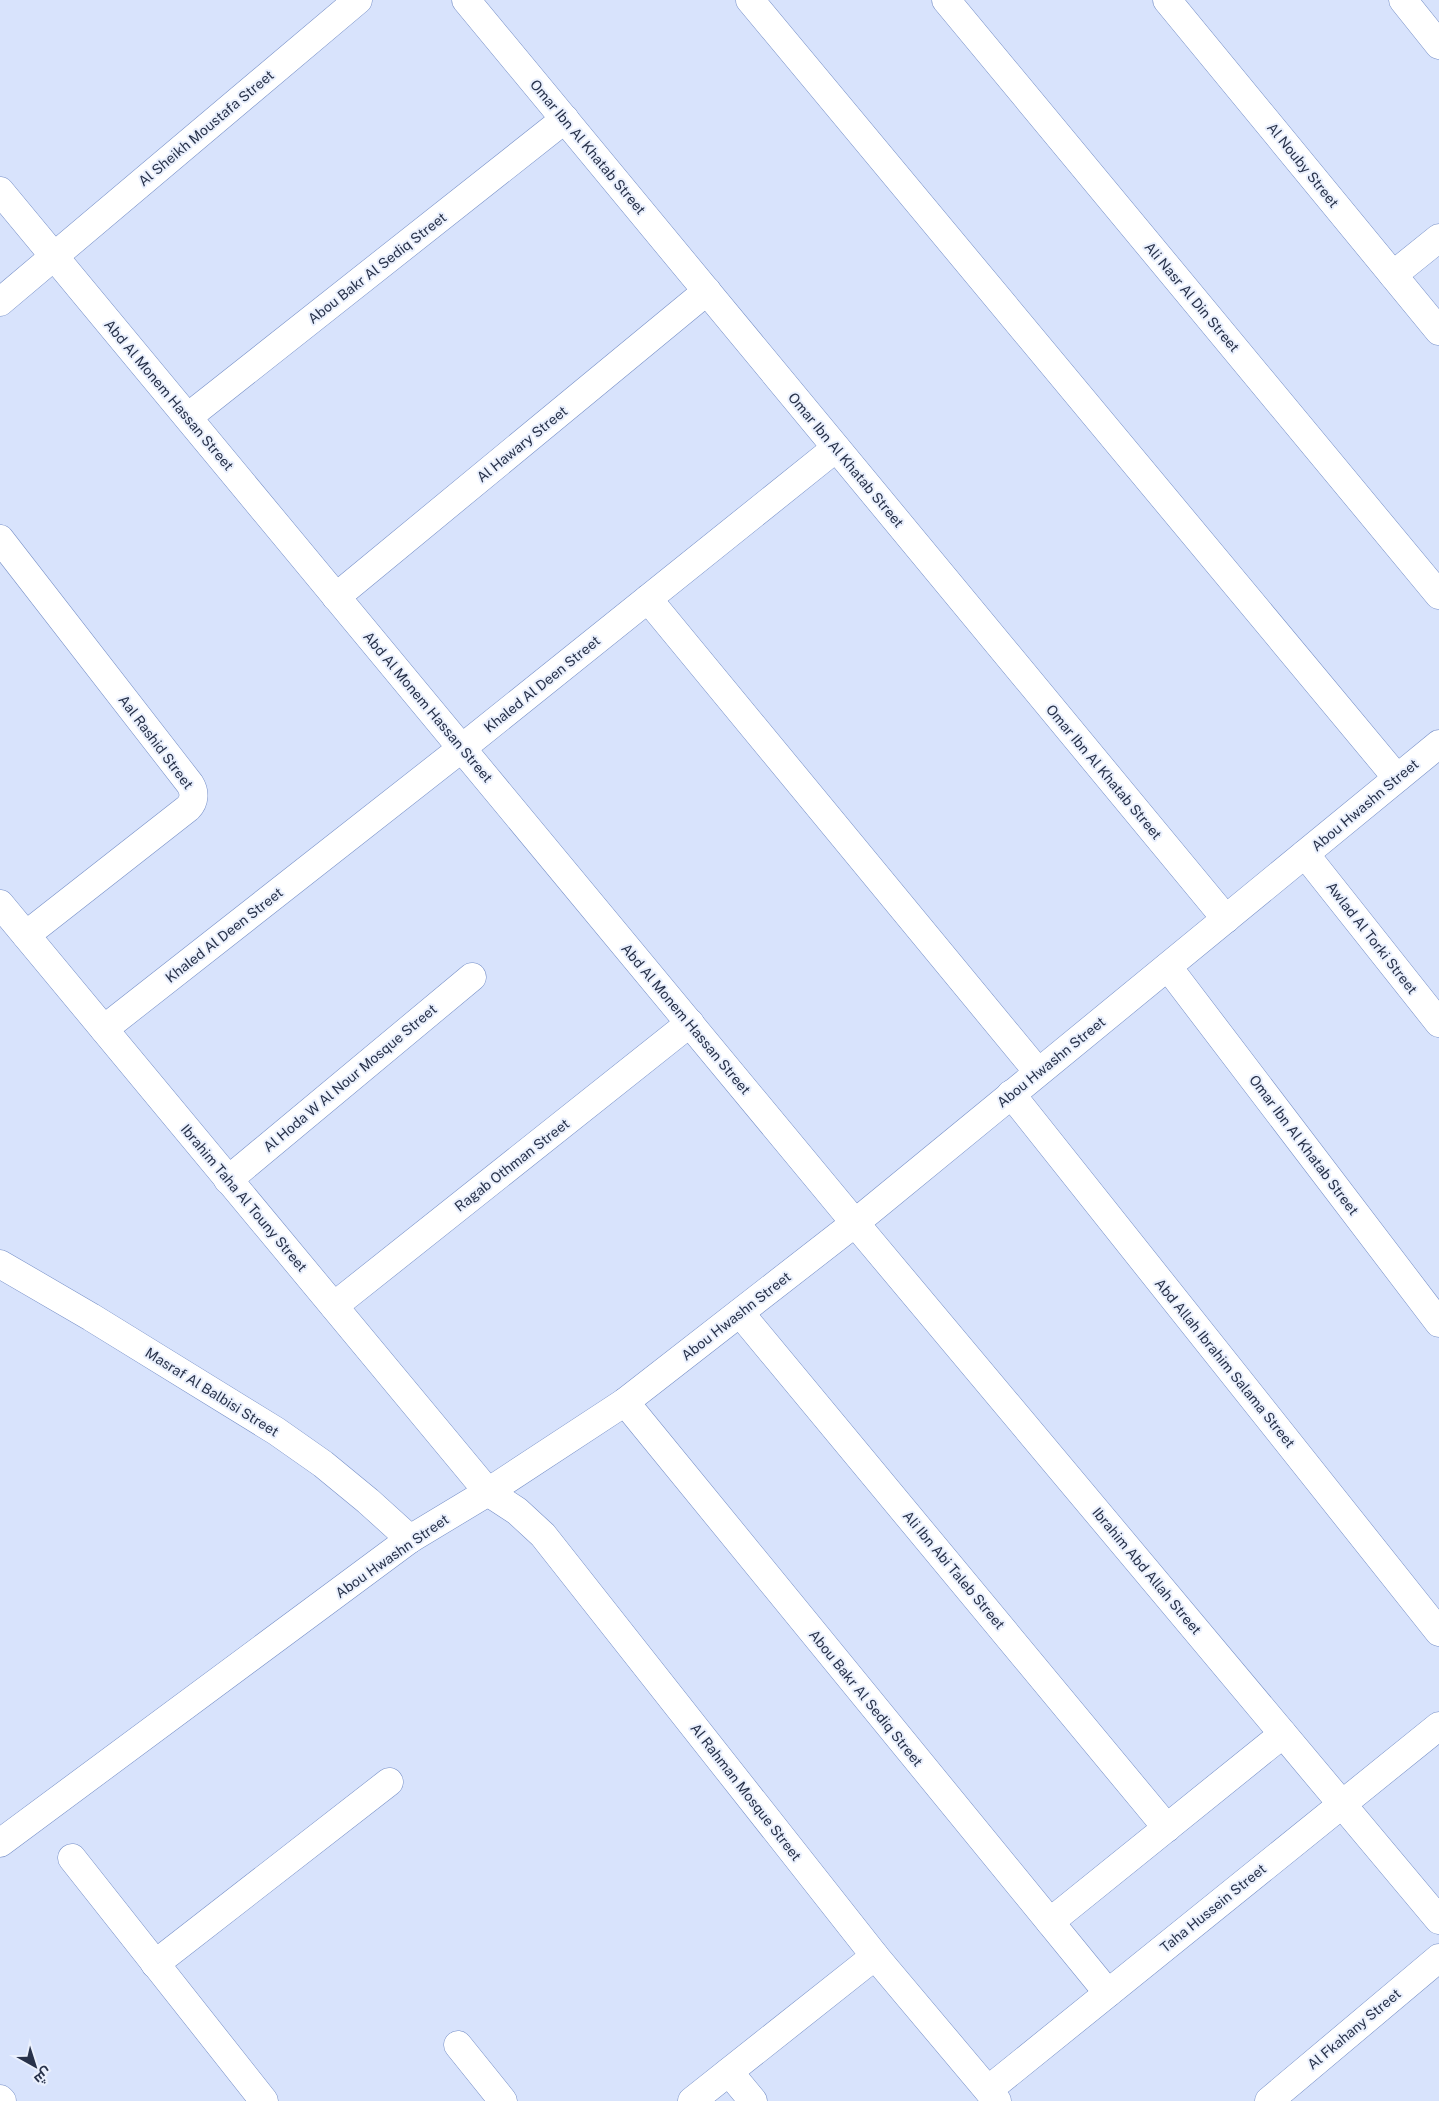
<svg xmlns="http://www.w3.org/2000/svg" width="1439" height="2101" font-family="'Public Sans',Cairo,sans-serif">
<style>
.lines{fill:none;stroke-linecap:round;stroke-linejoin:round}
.minor-casing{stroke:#768fc7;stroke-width:29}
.minor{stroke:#fff;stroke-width:28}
.labels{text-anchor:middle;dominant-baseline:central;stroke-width:4;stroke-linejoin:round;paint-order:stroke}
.street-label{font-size:14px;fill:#28324a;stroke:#eaf0fd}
</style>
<rect width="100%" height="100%" fill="#d8e3fc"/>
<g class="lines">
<defs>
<g id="minor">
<polyline points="466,0 1226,919"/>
<polyline points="750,0 1397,778"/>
<polyline points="946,0 1439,595"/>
<polyline points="1167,0 1439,331"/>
<polyline points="1403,0 1439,45"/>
<polyline points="0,191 855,1223 1439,1920"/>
<polyline points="1393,275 1439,238"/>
<polyline points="0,302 358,0"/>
<polyline points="188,417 565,119"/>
<path d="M0 539 190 784C195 792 195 801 188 808L26 935"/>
<polyline points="336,597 707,291"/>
<polyline points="648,599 1038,1072"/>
<polyline points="1305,854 1439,1023"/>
<polyline points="0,904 488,1492 517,1511 543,1535 875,1956 997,2101"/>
<polyline points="1168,967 1439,1323"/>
<polyline points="104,1029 462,748 836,448"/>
<polyline points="1011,1094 1439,1632"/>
<polyline points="228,1180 472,977"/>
<polyline points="0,1264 91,1317 276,1431 323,1464 368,1501 410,1539"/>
<polyline points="334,1306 690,1023"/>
<polyline points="740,1313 1167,1828"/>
<polyline points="625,1402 1108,1993"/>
<polyline points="0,1843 410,1539 488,1492 625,1402 855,1223 1439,744"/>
<polyline points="72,1858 264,2101"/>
<polyline points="1050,1922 1283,1734"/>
<polyline points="155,1964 389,1782"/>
<polyline points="458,2045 503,2101"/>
<polyline points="729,2072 753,2101"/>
<polyline points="988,2090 1439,1726"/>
<polyline points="0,2099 2,2101"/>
<polyline points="692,2101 875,1956"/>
<polyline points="1269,2101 1439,1958"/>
</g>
</defs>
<!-- minor casing -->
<use href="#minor" class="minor-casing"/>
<!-- minor -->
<use href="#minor" class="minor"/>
</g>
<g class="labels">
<!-- street labels -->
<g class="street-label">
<text transform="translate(206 128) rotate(-40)">Al Sheikh Moustafa Street</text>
<text transform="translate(588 147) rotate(50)">Omar Ibn Al Khatab Street</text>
<text transform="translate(1303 165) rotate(51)">Al Nouby Street</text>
<text transform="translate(377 268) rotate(-38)">Abou Bakr Al Sediq Street</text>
<text transform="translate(1192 297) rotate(50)">Ali Nasr Al Din Street</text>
<text transform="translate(169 395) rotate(50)">Abd Al Monem Hassan Street</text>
<text transform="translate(522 444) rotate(-39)">Al Hawary Street</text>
<text transform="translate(846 460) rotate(50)">Omar Ibn Al Khatab Street</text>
<text transform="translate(542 684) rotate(-39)">Khaled Al Deen Street</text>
<text transform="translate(428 707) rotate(50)">Abd Al Monem Hassan Street</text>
<text transform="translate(156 742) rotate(53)">Aal Rashid Street</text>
<text transform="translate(1104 772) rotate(50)">Omar Ibn Al Khatab Street</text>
<text transform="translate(1365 805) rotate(-40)">Abou Hwashn Street</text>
<text transform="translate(224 935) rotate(-38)">Khaled Al Deen Street</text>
<text transform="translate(1372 938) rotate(52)">Awlad Al Torki Street</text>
<text transform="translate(686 1019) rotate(50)">Abd Al Monem Hassan Street</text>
<text transform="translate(1051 1062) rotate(-39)">Abou Hwashn Street</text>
<text transform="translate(350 1078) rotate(-40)">Al Hoda W Al Nour Mosque Street</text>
<text transform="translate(1304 1145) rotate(53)">Omar Ibn Al Khatab Street</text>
<text transform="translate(512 1165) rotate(-38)">Ragab Othman Street</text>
<text transform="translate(244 1198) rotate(50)">Ibrahim Taha Al Touny Street</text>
<text transform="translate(736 1316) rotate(-38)">Abou Hwashn Street</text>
<text transform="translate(1225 1363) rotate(51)">Abd Allah Ibrahim Salama Street</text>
<text transform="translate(212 1392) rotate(32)">Masraf Al Balbisi Street</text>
<text transform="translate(392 1556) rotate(-35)">Abou Hwashn Street</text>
<text transform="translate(954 1570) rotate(50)">Ali Ibn Abi Taleb Street</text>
<text transform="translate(1147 1571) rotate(50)">Ibrahim Abd Allah Street</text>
<text transform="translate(866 1698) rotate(51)">Abou Bakr Al Sediq Street</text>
<text transform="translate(746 1792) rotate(52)">Al Rahman Mosque Street</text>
<text transform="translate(1213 1908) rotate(-39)">Taha Hussein Street</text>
<text transform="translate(1354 2029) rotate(-40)">Al Fkahany Street</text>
</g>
</g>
<!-- north arrow -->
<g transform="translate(35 2066) rotate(141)" stroke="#eaf0fd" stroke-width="4" paint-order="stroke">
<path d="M0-4L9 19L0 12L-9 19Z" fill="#28324a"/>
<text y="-8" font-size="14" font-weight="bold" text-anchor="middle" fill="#28324a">ش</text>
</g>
</svg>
